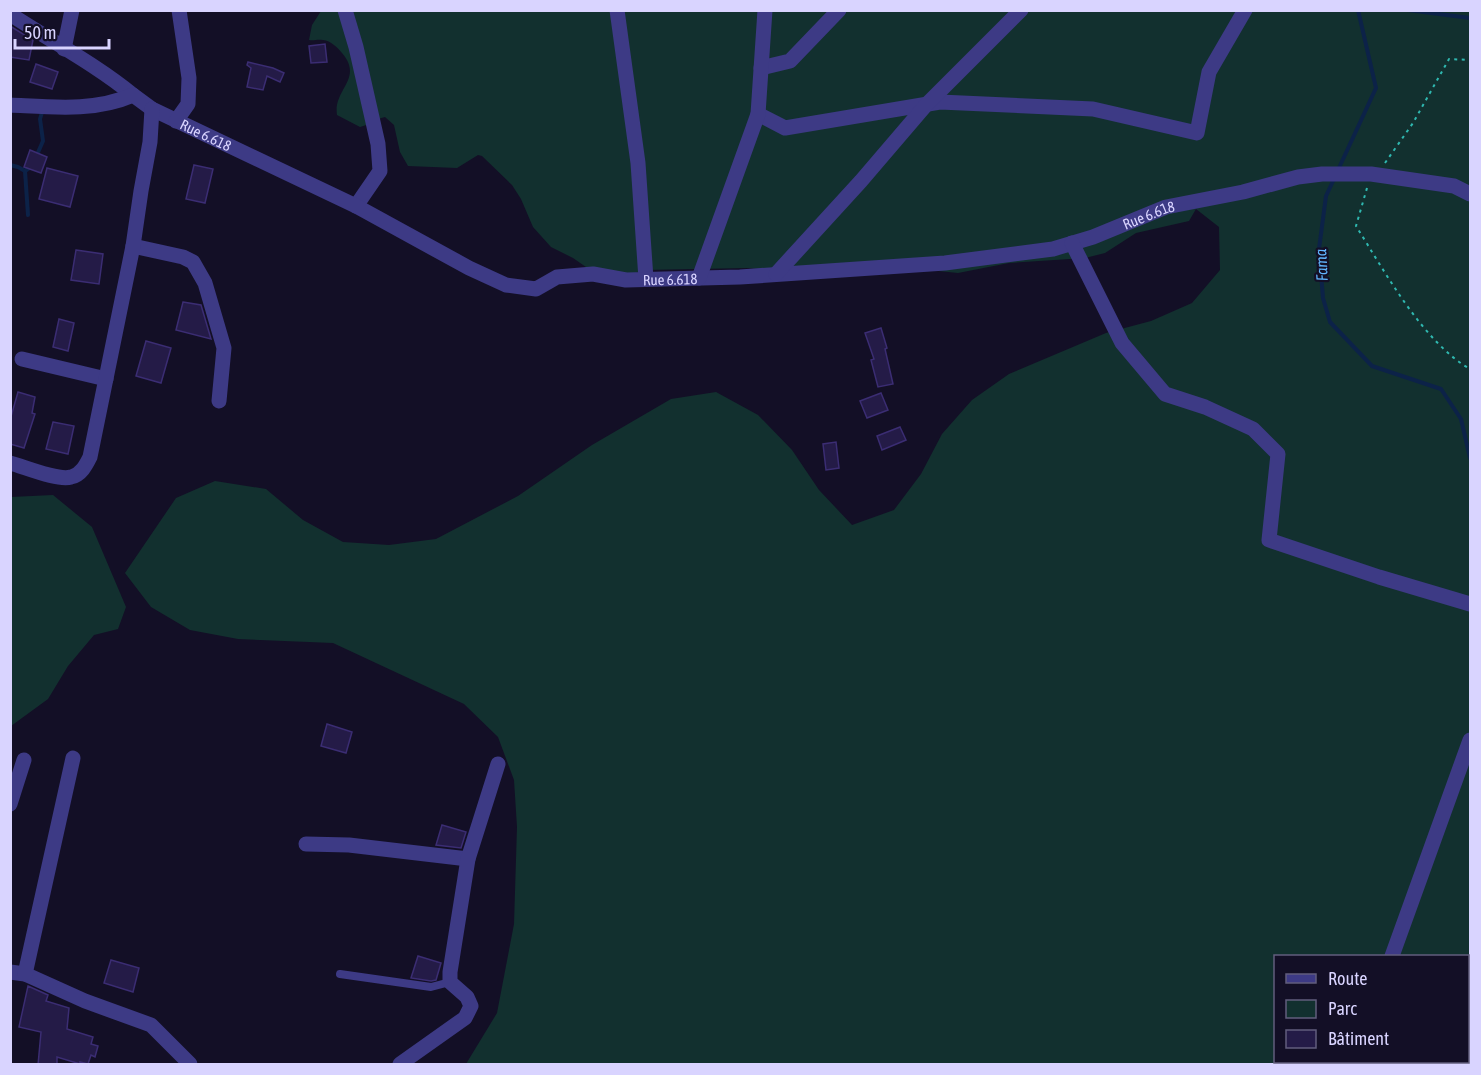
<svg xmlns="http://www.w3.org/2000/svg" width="1481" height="1075" font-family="'Asap Condensed',sans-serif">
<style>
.green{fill:#12302f;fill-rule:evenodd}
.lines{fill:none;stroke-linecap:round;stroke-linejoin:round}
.stream{stroke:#0c2248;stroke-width:4}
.building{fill:#241b47;stroke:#3b2d73;stroke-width:1.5}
.path{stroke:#2fb8b0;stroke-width:2;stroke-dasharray:3 4.5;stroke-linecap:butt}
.lane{stroke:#3d3a85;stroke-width:8}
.street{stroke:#3d3a85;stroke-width:15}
.labels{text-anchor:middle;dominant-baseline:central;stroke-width:4.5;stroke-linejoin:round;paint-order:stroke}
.street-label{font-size:15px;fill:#d9d4ff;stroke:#130f26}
.water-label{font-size:16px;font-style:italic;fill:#62b6ff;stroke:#130f26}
</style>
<rect width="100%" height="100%" fill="#130f26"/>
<!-- green -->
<g class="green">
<path d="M321 11H1470V1064H466L497 1013 514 924 517 827 514 780 498 737 464 704 333 643 238 639 190 630 151 607 125 573 176 498 215 481 266 489 303 520 343 542 389 545 436 539 518 496 592 445 671 399 716 392 758 415 792 450 819 490 852 525 894 510 921 474 942 434 972 400 1009 374 1106 333 1151 321 1192 303 1220 270 1219 227 1196 209 1189 221 1136 233 1105 253 1085 258 1009 263 958 273 919 269H760L748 268 644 270 635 273 612 276 586 267 573 258 551 247 533 227 521 199 512 185 482 156 478 155 457 168 408 166 400 152 394 125 385 117C375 119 369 125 360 127L337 115C333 89 364 79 342 53 337 47 331 41 323 40 317 39 314 41 309 40L312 25ZM1276 956H1468V1062H1276Z"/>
<polygon points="53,495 92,527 126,607 118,629 94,635 68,666 48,699 11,726 11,497"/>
</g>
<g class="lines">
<!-- stream -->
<g class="stream">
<polyline points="1408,10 1470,18"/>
<polyline points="36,157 43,141 40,119 43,109"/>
<polyline points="10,165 18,167 25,171"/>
<polyline points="1338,170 1376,88 1358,10"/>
<polyline points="25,171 32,166"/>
<polyline points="25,171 28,215"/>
<polyline points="1334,179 1326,196 1319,249 1323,298 1330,322 1372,366 1441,389 1461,419 1470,458"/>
</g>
</g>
<!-- building -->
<g class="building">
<polygon points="10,26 33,40 29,60 10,57"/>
<polygon points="325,44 327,62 311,63 309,46"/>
<polygon points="248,62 273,68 284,73 280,82 267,76 263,90 247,87 251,68 247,65"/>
<polygon points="36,64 58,72 52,89 30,82"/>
<polygon points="30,150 47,157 41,173 24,167"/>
<polygon points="194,165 213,169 205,203 186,199"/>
<polygon points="47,168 78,176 70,207 39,199"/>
<polygon points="76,250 103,254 99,284 71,280"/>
<polygon points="183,302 201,305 211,339 176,330"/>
<polygon points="59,319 74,323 68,351 53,347"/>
<polygon points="881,328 887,348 885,349 893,384 878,387 871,360 874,359 865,333"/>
<polygon points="146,341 171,348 161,383 136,376"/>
<polygon points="18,392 35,397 32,413 35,414 24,448 10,444 10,420"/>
<polygon points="881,393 888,410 867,418 860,401"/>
<polygon points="53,422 74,426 68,454 46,449"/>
<polygon points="900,427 906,440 882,450 877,436"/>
<polygon points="836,442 839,468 826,470 823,444"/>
<polygon points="327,724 352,732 346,753 321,746"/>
<polygon points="442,825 466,832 461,848 436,845"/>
<polygon points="418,956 441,963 436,980 431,981 411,978"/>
<polygon points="111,960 139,968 133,992 104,983"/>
<polygon points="28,986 48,995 46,1001 69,1008 67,1029 93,1037 91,1044 98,1046 95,1057 91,1055 88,1064 80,1062 80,1064 57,1057 57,1065 38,1065 41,1032 19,1027"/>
</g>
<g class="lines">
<!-- path -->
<g class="path">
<polyline points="1385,163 1413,123 1449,59 1470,60"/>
<path d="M1367 188 1356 226C1385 272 1423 342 1470 369"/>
</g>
<!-- lane -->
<polyline class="lane" points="340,974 431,987 450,982"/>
<!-- street -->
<g class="street">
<polyline points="345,10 356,47 378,144 380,171 356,206"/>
<polyline points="617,10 638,163 646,279"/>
<path d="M10 14C51 41 95 64 133 95"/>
<polyline points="64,49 72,10"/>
<polyline points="761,68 790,61 839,10"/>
<path id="s1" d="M10 105C52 107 94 112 133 95L152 109 356 206 469 268 506 285 536 289 557 277 593 274 626 280 740 277 945 263 1053 249 1093 237 1166 207 1243 192 1298 177 1322 174H1371L1454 186 1470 194"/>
<polyline points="758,114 785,128 940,102 1093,109 1197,133 1209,72 1245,10"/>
<polyline points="176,121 188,104 189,78 179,10"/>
<polyline points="1072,243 1122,343 1165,394 1205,407 1253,429 1278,454 1269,540 1379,577 1470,604"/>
<polyline points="133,246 183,257 193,262 205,283 224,348 219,401"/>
<polyline points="776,274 861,181 926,105 1021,10"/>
<polyline points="699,278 758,114 765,10"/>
<polyline points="22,359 106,379"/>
<path d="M10 463C25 467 58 481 71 477 81 475 86 465 90 457L133 246 141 191 150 142 152 109"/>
<polyline points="10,804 24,760"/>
<polyline points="306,844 349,845 468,859"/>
<polyline points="1392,956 1470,740"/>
<polyline points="10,972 25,974 85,1001 151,1025 190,1064"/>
<polyline points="25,974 73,758"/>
<polyline points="400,1064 465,1018 471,1006 467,997 450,982 450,972 468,859 498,764"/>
<polyline points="1352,1064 1354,1062"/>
</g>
</g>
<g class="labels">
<!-- street labels -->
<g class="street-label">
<text stroke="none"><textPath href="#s1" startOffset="208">Rue 6.618</textPath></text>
<text stroke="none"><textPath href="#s1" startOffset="1198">Rue 6.618</textPath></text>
<text stroke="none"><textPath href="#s1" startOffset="712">Rue 6.618</textPath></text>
</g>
<!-- water labels -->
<g class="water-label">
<text transform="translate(1321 265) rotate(-93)">Fama</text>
</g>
</g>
<!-- border -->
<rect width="1481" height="1075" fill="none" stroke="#d9d4ff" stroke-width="24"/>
<!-- legend -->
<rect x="1274" y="955" width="195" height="108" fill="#130f26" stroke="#625e7d" stroke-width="1.5"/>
<rect x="1286" y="974" width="30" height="9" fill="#3d3a85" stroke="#625e7d" stroke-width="1.5"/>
<text x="1328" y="985" font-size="18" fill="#d9d4ff">Route</text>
<rect x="1286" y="1000" width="30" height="18" fill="#12302f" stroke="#625e7d" stroke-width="1.5"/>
<text x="1328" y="1015" font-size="18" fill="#d9d4ff">Parc</text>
<rect x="1286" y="1030" width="30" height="18" fill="#241b47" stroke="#625e7d" stroke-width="1.5"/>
<text x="1328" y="1045" font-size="18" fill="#d9d4ff">Bâtiment</text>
<!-- scale -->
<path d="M15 39v9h94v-9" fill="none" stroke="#d9d4ff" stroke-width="3"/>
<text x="24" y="39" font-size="18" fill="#d9d4ff" stroke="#130f26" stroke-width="4.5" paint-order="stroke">50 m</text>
</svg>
